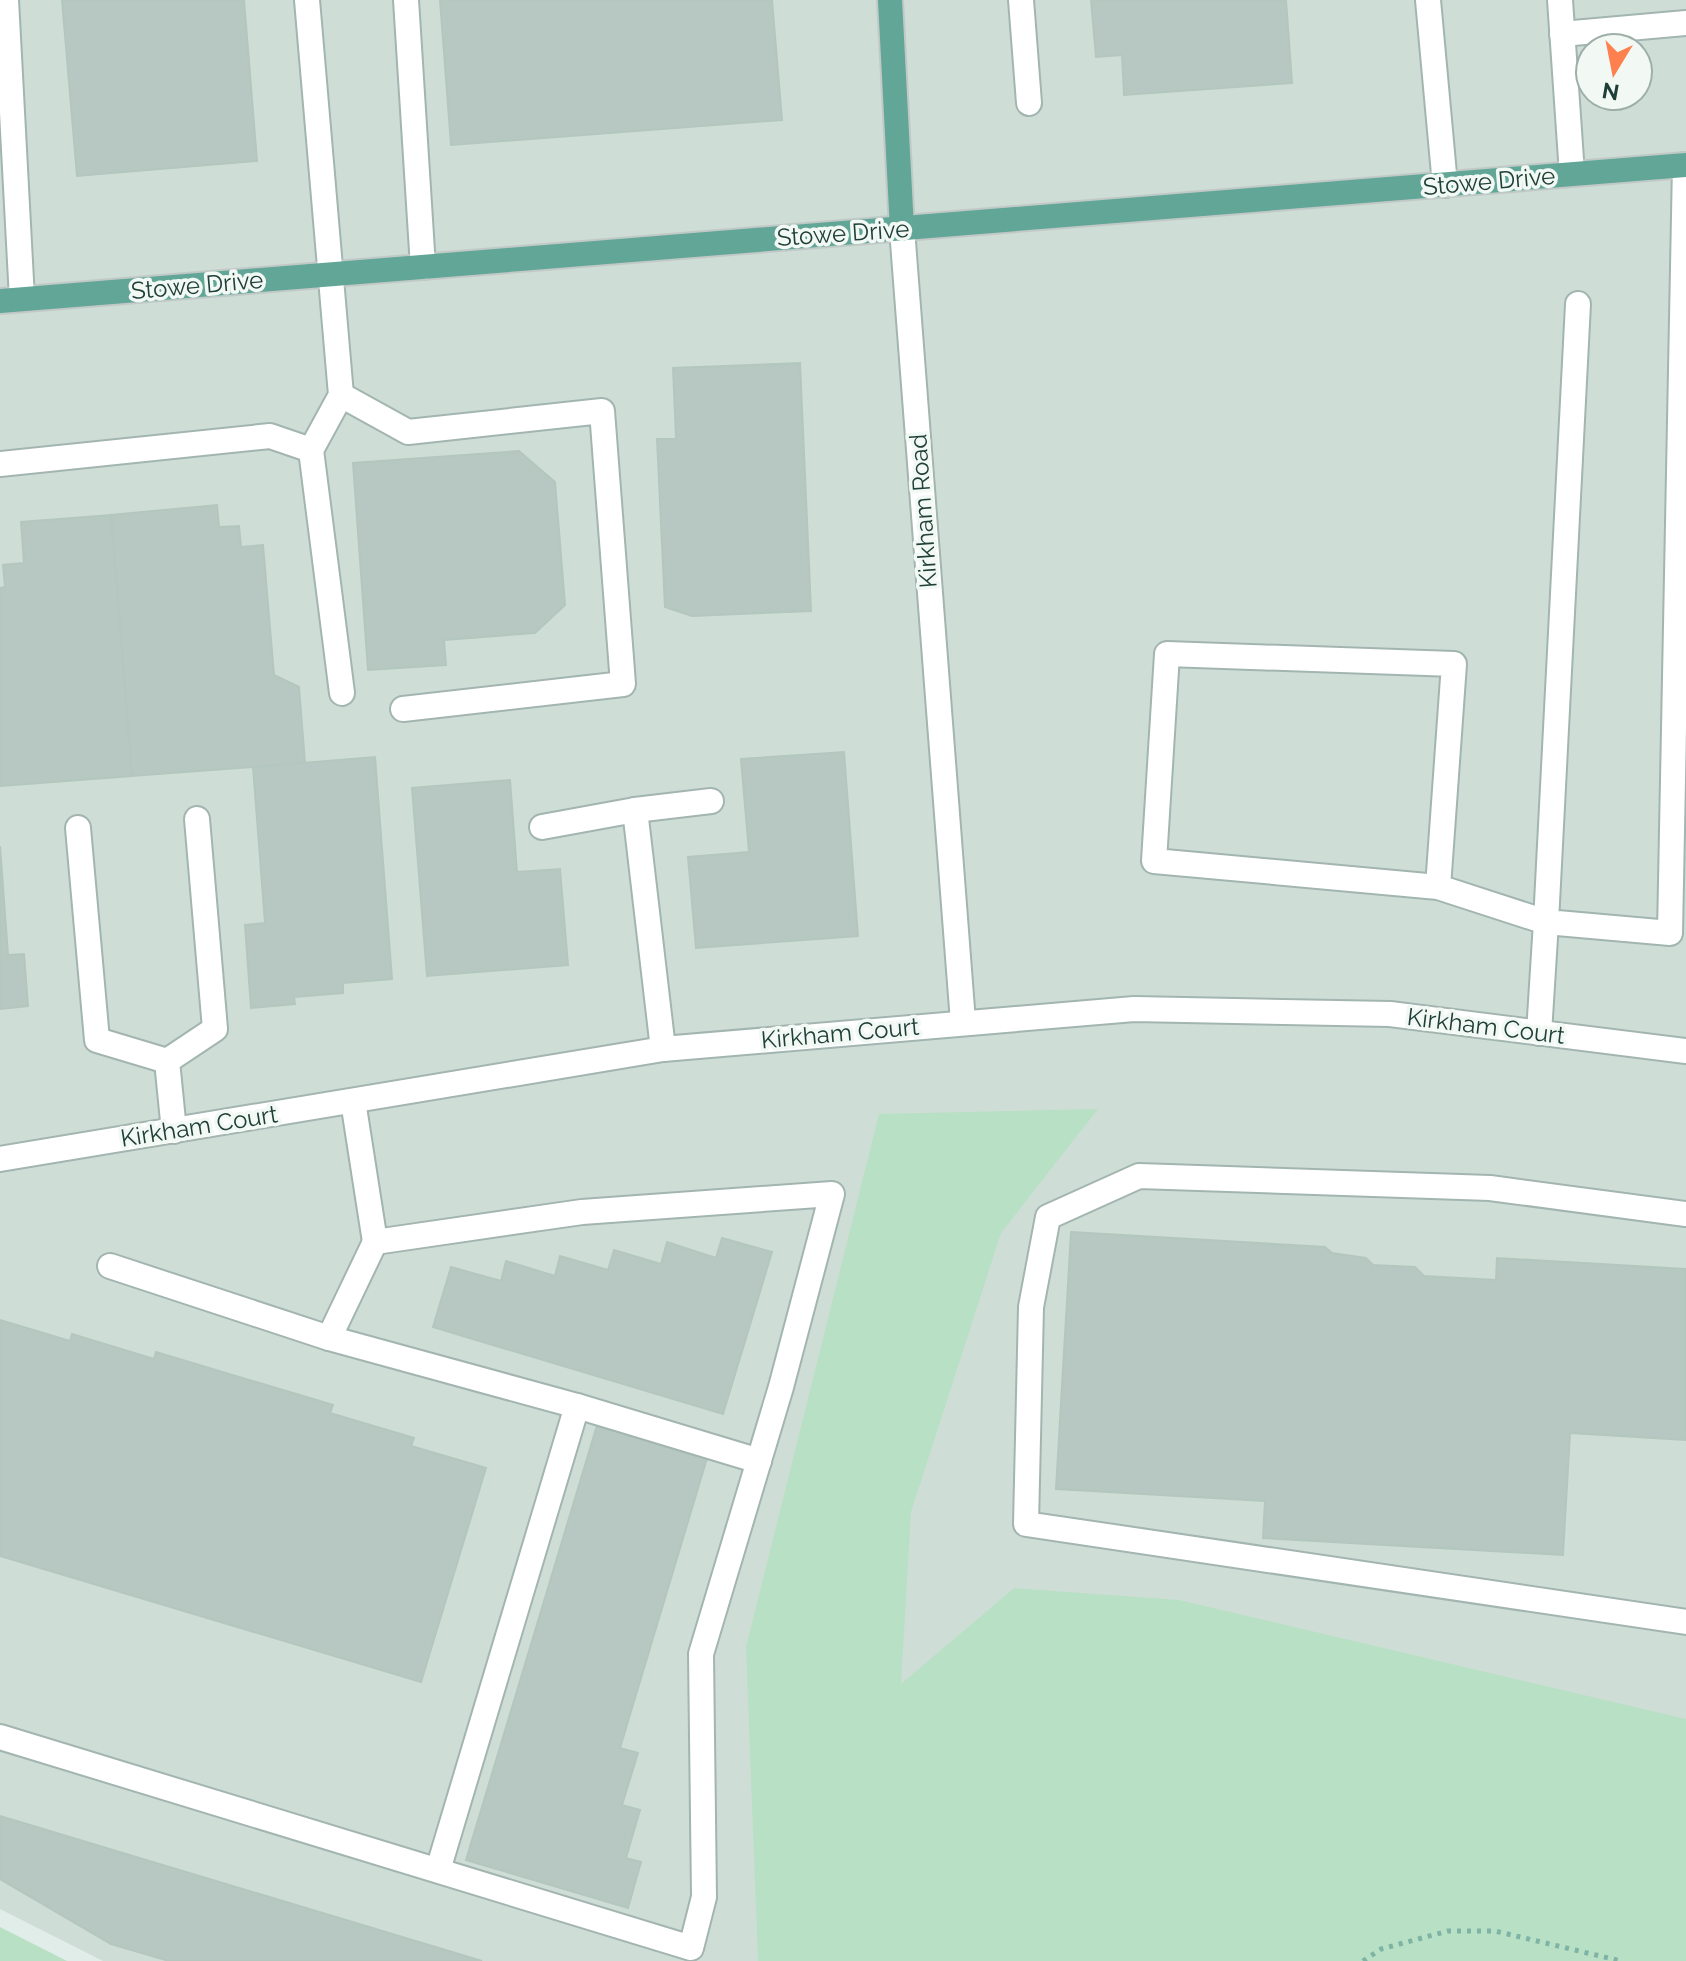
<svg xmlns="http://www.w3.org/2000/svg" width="1686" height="1961" font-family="Raleway,sans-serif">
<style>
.built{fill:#cfddd7;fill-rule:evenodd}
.green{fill:#b8e0c4}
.building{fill:#b6c8c1;stroke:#b3c7bf;stroke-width:2}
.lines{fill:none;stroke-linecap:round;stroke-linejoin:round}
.minor-casing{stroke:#a3b5b0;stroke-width:28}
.major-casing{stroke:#c1c9c7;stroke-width:28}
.path{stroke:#7eb3a5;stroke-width:5;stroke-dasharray:4 6;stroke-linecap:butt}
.minor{stroke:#fff;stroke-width:24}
.major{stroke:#61a697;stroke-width:24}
.labels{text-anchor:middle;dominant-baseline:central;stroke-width:7;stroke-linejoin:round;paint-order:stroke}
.street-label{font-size:24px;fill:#203f38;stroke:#f2f9f5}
</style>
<rect width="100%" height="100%" fill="#e1ede8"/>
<!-- built -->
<path class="built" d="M0 0H1686V1927L1025 1961H103L0 1909ZM1590 48H1638V96H1590Z"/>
<!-- green -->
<g class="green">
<polygon points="1098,1109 1001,1233 911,1512 901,1684 1014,1588 1179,1600 1686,1719 1686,1961 758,1961 746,1647 879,1114"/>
<polygon points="0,1927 67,1961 0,1961"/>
</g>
<!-- building -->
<g class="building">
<polygon points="62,0 244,0 257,161 77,176"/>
<polygon points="440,0 772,0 782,120 451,145"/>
<polygon points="1091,0 1286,0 1292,83 1124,95 1122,55 1096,57"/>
<polygon points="800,363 811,611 692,616 665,607 657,439 676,439 673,368"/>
<polygon points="519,451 555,482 565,605 535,633 444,640 446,665 368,670 353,463"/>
<polygon points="217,505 219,527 239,526 241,547 263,545 274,675 299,687 305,763 132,776 111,515"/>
<polygon points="111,515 132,776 0,786 0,588 5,587 3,565 24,563 21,522"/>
<polygon points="844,752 858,936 696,948 688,857 749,852 741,759"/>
<polygon points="375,757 392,979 343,983 343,993 294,997 295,1004 251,1008 245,925 265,923 253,767"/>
<polygon points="510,780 517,872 560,869 568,965 427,976 412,788"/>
<polygon points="0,846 8,955 24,954 28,1006 0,1009"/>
<polygon points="1071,1232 1325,1247 1332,1253 1366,1258 1373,1265 1415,1267 1424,1276 1496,1280 1497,1258 1686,1269 1686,1440 1570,1433 1563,1555 1263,1538 1265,1501 1056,1489"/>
<polygon points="722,1238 772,1252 723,1414 433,1327 451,1267 501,1281 506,1261 555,1276 560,1256 608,1270 614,1250 661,1264 667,1242 716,1258"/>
<polygon points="0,1320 70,1341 72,1334 154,1359 156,1352 333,1405 330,1413 414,1438 411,1446 486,1468 421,1682 0,1556"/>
<polygon points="598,1422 708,1455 620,1748 638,1753 622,1805 640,1810 626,1858 641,1862 628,1908 466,1860"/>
<polygon points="0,1816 482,1961 169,1961 111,1944 0,1879"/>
</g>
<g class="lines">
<defs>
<g id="minor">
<polyline points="6,0 22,299"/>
<polyline points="307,0 341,395 311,450"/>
<polyline points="406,0 423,267"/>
<polyline points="1021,0 1029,103"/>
<polyline points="1428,0 1445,185"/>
<polyline points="1560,0 1572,174"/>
<polyline points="1562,34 1686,23"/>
<polyline points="902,229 963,1022"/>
<polyline points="1578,304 1546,922 1670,933 1685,165"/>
<polyline points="341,395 408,432 602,411 623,684 403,709"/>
<polyline points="0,464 270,436 311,450 342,693"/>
<polyline points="635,810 711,801"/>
<polyline points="542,827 635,810 663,1049"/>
<polyline points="78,828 97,1040 167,1061"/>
<polyline points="1438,887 1454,664 1167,654 1154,861 1438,887 1546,922 1539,1033"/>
<polyline points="174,1131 167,1061 215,1029 197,819"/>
<polyline points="0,1159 663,1049 1134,1009 1390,1014 1686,1051"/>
<polyline points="1686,1214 1490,1188 1139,1176 1048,1217 1031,1307 1026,1524 1686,1622"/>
<polyline points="110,1266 329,1338 375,1242"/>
<polyline points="329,1338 577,1406 759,1461"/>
<polyline points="0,1737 691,1948 704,1897 701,1654 781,1387 832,1194 582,1212 375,1242 353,1101"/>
<polyline points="438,1870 577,1406"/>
</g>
<g id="major">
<polyline points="890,0 902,229"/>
<polyline points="0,301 1686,165"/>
</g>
</defs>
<!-- minor casing -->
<use href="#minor" class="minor-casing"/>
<!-- major casing -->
<use href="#major" class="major-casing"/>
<!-- path -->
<polyline class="path" points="1363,1961 1381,1949 1448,1931 1495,1931 1621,1961"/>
<!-- minor -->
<use href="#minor" class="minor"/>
<!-- major -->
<use href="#major" class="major"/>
</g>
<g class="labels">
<!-- street labels -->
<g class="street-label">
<text transform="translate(1489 181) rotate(-5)">Stowe Drive</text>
<text transform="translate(843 233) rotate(-4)">Stowe Drive</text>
<text transform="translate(197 285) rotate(-5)">Stowe Drive</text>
<text transform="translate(923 511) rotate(-94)">Kirkham Road</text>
<text transform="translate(1486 1026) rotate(7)">Kirkham Court</text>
<text transform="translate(840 1033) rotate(-5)">Kirkham Court</text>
<text transform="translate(199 1126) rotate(-9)">Kirkham Court</text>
</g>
</g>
<!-- north arrow -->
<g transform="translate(1614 72) rotate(190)"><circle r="38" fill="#f2f9f5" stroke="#9eafa9" stroke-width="2"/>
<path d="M0-6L14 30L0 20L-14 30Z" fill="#fd804e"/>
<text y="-12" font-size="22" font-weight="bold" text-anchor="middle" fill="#203f38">N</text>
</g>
</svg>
